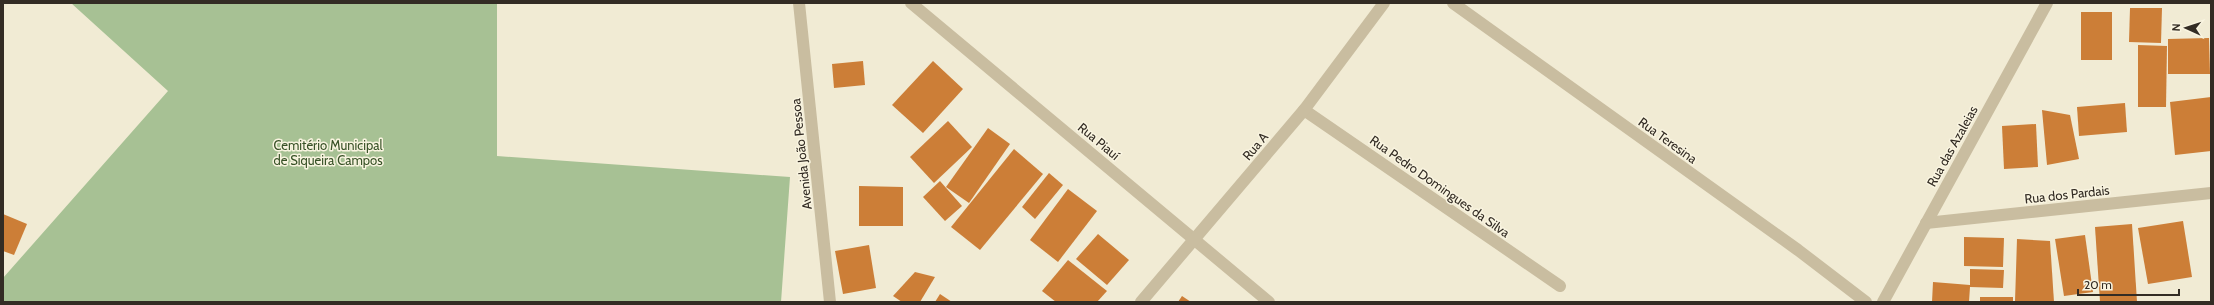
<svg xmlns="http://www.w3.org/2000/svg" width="2214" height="305" font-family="Cabin,sans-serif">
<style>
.green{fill:#a7c194}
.building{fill:#cc7e37}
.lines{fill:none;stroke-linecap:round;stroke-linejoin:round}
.minor{stroke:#c9bda0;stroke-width:12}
.labels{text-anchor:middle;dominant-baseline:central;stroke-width:3;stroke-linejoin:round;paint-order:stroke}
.street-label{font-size:13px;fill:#332c24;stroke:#f9f4e0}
.park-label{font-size:13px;fill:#385227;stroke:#f9f4e0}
</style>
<rect width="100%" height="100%" fill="#f1ebd4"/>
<!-- green -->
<polygon class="green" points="71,3 497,3 497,156 790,177 781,302 3,302 3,278 168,91"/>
<!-- building -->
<g class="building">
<polygon points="2130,8 2162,8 2161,43 2129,42"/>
<rect x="2081" y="12" width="31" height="48"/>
<polygon points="2209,38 2210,74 2168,74 2168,39"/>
<polygon points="2138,45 2167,46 2166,107 2138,107"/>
<polygon points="863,61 865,85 834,88 832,64"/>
<polygon points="933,61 963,89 923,133 892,105"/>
<polygon points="2211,97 2211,151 2175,155 2170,102"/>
<polygon points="2125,103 2127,132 2079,136 2077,107"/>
<polygon points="2042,110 2070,115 2079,159 2047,165"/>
<polygon points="948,121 972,147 934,183 910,157"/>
<polygon points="2036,124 2038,167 2004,169 2002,126"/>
<polygon points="988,128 1010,144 969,203 946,187"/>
<polygon points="1014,149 1043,174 980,250 951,227"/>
<polygon points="1049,173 1063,185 1035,219 1022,207"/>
<polygon points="940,181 962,206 945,221 923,197"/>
<polygon points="859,186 903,187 903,226 859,226"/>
<polygon points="1068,189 1097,211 1058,262 1030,240"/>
<polygon points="3,214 27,224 14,255 3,251"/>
<polygon points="2183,221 2192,277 2148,284 2138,228"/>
<polygon points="2132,224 2137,302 2100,302 2095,227"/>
<polygon points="1098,234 1129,260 1107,285 1076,259"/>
<polygon points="2085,235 2093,292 2064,296 2055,239"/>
<polygon points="1964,237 2004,238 2003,267 1964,266"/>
<polygon points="2017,239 2050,241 2054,302 2015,302"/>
<polygon points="869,245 876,288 843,294 835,251"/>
<polygon points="1068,260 1107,291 1097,302 1056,302 1042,291"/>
<polygon points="1970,269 2004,270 2003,288 1970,287 1969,302 1932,302 1933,282 1970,285"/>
<polygon points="915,272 935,277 920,302 902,302 893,296"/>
<polygon points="940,294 952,302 935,302"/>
<polygon points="1182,296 1191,302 1178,302"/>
<rect x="1980" y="297" width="33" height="5"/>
</g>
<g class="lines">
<!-- minor -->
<g class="minor">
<polyline points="799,3 830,302"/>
<polyline points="911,3 1269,302"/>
<polyline points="1453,3 1798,250 1866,302"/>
<polyline points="1304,110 1560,286"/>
<polyline points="1926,223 2211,193"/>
<polyline points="1141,302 1304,110 1384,3"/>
<polyline points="1883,302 2047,3"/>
</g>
</g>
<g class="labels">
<!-- street labels -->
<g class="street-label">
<text transform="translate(1668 140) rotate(36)">Rua Teresina</text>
<text transform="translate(1099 141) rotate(40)">Rua Piauí</text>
<text transform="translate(1255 146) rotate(-50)">Rua A</text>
<text transform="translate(1952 146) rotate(-61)">Rua das Azaleias</text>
<text transform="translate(801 154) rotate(-96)">Avenida João Pessoa</text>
<text transform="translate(1440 186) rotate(35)">Rua Pedro Domingues da Silva</text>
<text transform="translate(2067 194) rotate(-6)">Rua dos Pardais</text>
</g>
<!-- park labels -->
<g class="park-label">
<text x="328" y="145">Cemitério Municipal<tspan x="328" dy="15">de Siqueira Campos</tspan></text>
</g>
</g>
<!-- border -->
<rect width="2214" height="305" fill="none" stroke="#332c24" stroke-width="8"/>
<!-- north arrow -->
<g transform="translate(2186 28) rotate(273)" stroke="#f9f4e0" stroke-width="3" paint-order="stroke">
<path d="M0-3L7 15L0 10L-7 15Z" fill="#332c24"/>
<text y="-6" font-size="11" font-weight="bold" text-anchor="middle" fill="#332c24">N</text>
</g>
<!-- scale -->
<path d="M2078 289v6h101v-6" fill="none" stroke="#332c24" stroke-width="2"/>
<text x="2084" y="289" font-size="12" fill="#332c24" stroke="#f9f4e0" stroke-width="3" paint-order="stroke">20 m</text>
</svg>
